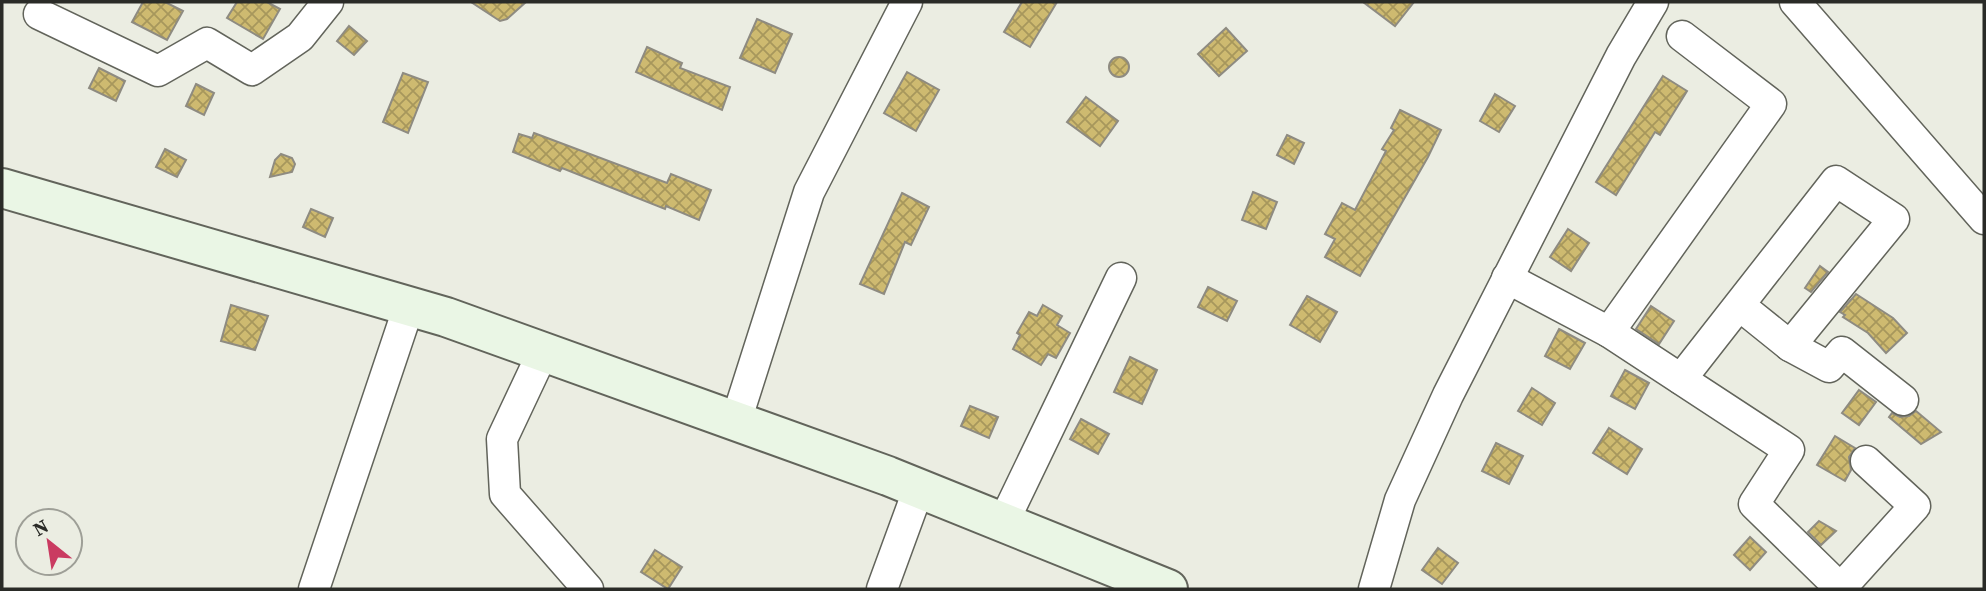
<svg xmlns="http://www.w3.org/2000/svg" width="1986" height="591" font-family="'Source Serif 4',serif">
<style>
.building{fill:url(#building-cross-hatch);stroke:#8e8b81;stroke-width:2}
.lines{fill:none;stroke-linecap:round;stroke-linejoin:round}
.street-casing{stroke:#62645b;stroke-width:33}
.secondary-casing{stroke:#62645b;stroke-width:42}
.street{stroke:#fff;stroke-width:30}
.secondary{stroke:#eaf6e5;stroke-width:38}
</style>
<defs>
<pattern id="building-cross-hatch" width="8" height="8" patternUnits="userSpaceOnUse" patternTransform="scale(1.75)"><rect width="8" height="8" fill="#ceba70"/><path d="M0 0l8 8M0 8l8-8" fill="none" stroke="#a7975c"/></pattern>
</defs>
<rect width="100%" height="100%" fill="#ebede2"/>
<!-- building -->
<g class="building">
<polygon points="143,2 165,2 183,11 167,40 132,22"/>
<polygon points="237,2 267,2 280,9 263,39 227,18"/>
<polygon points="471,2 526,2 507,19 500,21"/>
<polygon points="1022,2 1057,2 1030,47 1004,32"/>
<polygon points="1363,2 1414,2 1395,26"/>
<polygon points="757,19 792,34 775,73 740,58"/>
<polygon points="349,26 367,41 354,55 337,41"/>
<polygon points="1226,28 1247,51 1219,76 1198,54"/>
<polygon points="647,47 682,63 680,68 730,87 722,110 636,72"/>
<circle cx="1119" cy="67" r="10"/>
<polygon points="99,68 125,81 116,101 89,88"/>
<polygon points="907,72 939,90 916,131 884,113"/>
<polygon points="403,73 428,82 408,133 383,122"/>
<polygon points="1663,76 1687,91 1660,135 1655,132 1616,195 1596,182"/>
<polygon points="196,84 214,93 204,115 186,106"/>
<polygon points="1495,94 1515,106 1499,132 1480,121"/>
<polygon points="1086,97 1118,121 1100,146 1067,122"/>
<polygon points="1400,110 1441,130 1428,157 1360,276 1325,257 1335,239 1325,234 1342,203 1355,210 1386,151 1382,149 1394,130 1391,128"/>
<polygon points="534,133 667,183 671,174 711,190 699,220 666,206 665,209 562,168 560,171 513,152 519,134 532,138"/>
<polygon points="1287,135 1304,143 1294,164 1277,155"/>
<polygon points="165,149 186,160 177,177 156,167"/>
<polygon points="281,154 292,158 295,164 292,172 270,177 275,160"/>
<polygon points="1253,192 1277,202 1266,229 1242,220"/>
<polygon points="902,193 929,207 911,245 905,242 884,294 860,284"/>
<polygon points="311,209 333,218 325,237 303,227"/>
<polygon points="1568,229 1589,243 1571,271 1550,257"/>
<polygon points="1820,266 1828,272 1811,292 1805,288"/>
<polygon points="1208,287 1237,301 1227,321 1198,307"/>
<polygon points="1856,294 1893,318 1907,333 1886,353 1868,333 1843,317 1845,315 1840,312"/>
<polygon points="1307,296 1337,312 1320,342 1290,325"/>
<polygon points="231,305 268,316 255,350 221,341"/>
<polygon points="1043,305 1062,316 1057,325 1070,333 1056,358 1048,354 1041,365 1013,349 1020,335 1017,333 1029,312 1037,316"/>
<polygon points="1651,306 1674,321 1659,344 1636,329"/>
<polygon points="1559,329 1585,343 1570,369 1545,356"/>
<polygon points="1130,357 1157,370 1142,404 1114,392"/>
<polygon points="1625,370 1649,383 1635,409 1611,396"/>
<polygon points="1532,388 1555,403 1542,425 1518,411"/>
<polygon points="1859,390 1876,402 1859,425 1842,413"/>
<polygon points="970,406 998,417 989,438 961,426"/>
<polygon points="1916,411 1941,432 1921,444 1889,417 1892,413 1900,417 1909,416"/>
<polygon points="1081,419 1109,434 1098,454 1070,439"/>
<polygon points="1609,428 1642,449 1627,474 1593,453"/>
<polygon points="1835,436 1855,448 1849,457 1851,470 1845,481 1817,465"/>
<polygon points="1496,443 1523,456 1509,484 1482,471"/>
<polygon points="1819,521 1836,531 1821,545 1808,532"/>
<polygon points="1750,537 1766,552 1750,570 1734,555"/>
<polygon points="1438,548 1458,563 1442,584 1422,570"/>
<polygon points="655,550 682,567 668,589 641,572"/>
</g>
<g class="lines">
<defs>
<g id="street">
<polyline points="1795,2 1984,219"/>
<polyline points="39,14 158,71 207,43 252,70 300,37 328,2"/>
<polyline points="1507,278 1609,332 1771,104 1682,36"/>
<polyline points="1609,332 1789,450 1754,504 1841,589"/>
<polyline points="1790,346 1829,367 1842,352 1903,400"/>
<polyline points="543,352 502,439 505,494 588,589"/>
<polyline points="1681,379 1836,181 1894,219 1790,346 1739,305"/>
<polyline points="736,421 809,192 907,2"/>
<polyline points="1004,521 1121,278"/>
<polyline points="314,589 409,306"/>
<polyline points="882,589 919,488"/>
<polyline points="1374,589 1400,500 1448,395 1621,56 1653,2"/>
<polyline points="1840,589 1915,506 1866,461"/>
</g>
<polyline id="secondary" points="2,188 446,317 888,476 1168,589"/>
</defs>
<!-- street casing -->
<use href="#street" class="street-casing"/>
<!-- secondary casing -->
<use href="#secondary" class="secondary-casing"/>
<!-- street -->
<use href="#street" class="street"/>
<!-- secondary -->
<use href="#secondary" class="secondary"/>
</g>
<!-- border -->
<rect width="1986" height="591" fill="none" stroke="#2a2b27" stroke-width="7"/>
<!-- north arrow -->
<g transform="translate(49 542) rotate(330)"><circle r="33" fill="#ebede2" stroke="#9e9f97" stroke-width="2"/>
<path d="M0-5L12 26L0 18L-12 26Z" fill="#ca3b61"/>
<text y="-10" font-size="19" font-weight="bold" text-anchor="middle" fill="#2a2b27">N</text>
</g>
</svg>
